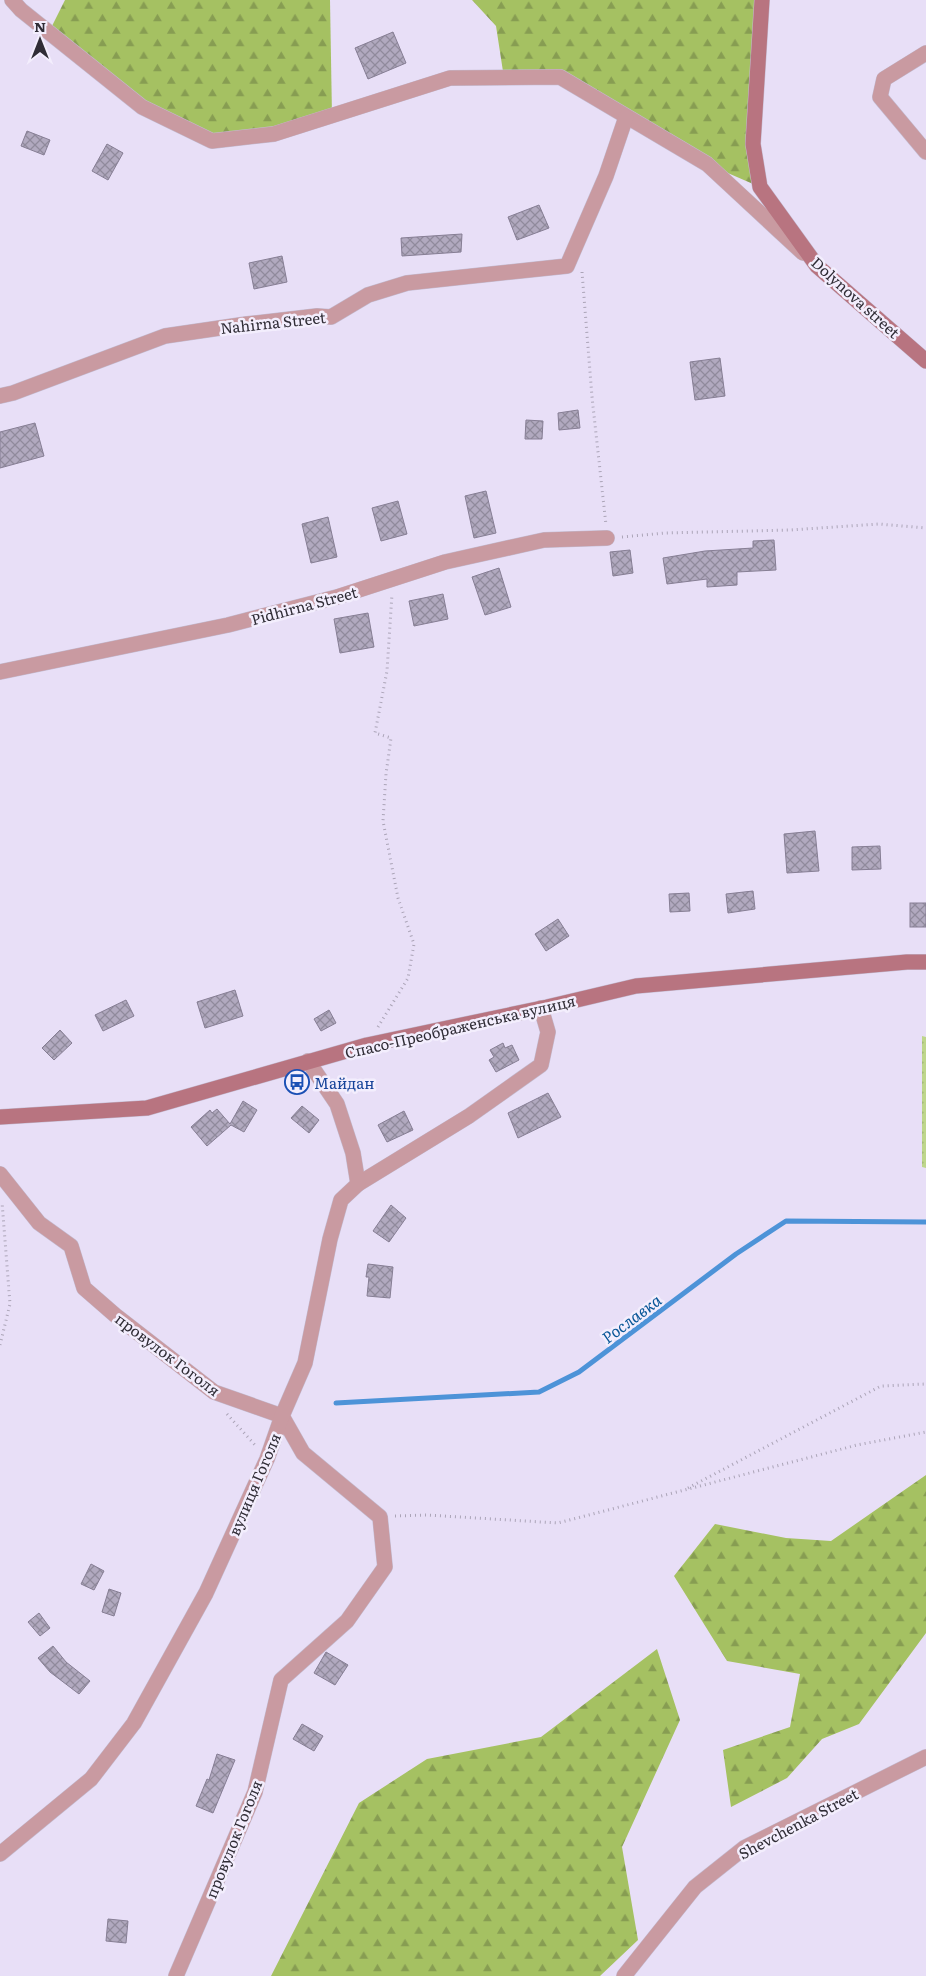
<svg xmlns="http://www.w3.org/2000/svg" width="926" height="1976" font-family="Literata,serif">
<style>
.grass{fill:url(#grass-dots)}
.forest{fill:url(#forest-firs)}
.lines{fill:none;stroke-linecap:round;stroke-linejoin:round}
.stream{stroke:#4d93d8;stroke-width:5}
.building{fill:url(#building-cross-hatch);stroke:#867e94}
.street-casing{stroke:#c3bbd0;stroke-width:16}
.secondary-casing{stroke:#c3bbd0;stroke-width:16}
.path{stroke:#aba4b7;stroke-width:3;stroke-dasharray:1 4;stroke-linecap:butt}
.street{stroke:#c99aa1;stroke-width:15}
.secondary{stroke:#b87480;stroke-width:15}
.labels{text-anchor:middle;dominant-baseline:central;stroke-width:5;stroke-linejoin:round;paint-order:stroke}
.street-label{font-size:15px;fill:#302d36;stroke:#f3eefd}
.transit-label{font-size:15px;fill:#164399;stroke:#f3eefd;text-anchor:start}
.water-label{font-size:16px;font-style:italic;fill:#075697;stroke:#f3eefd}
</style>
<defs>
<pattern id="grass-dots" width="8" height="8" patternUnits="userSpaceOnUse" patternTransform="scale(1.25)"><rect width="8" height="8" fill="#bed68b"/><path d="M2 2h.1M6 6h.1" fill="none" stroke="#a4b879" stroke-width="1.8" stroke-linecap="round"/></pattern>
<pattern id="forest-firs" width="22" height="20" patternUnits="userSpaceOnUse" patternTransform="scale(1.25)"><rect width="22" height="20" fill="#a5c162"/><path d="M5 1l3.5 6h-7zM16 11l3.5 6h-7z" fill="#879d52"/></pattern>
<pattern id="building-cross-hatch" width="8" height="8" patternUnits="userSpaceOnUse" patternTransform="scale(1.25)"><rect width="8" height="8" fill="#b1a9bf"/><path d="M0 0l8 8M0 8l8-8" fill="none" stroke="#908a9c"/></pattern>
</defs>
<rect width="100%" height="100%" fill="#e8dff7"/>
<!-- grass -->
<polygon class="grass" points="922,1036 926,1037 926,1168 922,1167"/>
<!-- forest -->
<g class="forest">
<polygon points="65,0 330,0 332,116 212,141 142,107 49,32"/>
<polygon points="472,0 763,0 760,187 707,164 560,77 504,78 496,26"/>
<polygon points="926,1475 926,1633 859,1724 822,1739 787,1778 731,1807 723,1750 790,1727 800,1674 727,1661 674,1576 715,1524 786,1538 831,1541"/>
<polygon points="657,1649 680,1720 622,1847 638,1940 600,1976 271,1976 359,1803 427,1759 541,1737"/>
</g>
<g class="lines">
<!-- stream -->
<polyline class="stream" points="336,1403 539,1392 579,1372 736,1254 786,1221 926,1222"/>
</g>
<!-- building -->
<g class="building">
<polygon points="393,32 406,63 368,79 355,48"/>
<polygon points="27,131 50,140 44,155 21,146"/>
<polygon points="107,144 123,153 108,180 92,171"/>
<polygon points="539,205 549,228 517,240 508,217"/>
<polygon points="462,234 461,252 402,256 401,238"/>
<polygon points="282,256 287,282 254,289 249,263"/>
<polygon points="720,358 725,396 695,400 690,362"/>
<polygon points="578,410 580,428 559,430 558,413"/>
<polygon points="526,420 543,421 542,439 525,439"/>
<polygon points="35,423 44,456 0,468 0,432"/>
<polygon points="486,491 496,533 474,538 465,496"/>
<polygon points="398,501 407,534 381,541 372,508"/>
<polygon points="328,517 337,557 311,563 302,524"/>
<polygon points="774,540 776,570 737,572 737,585 707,587 707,579 667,584 663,558 705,551 753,548 753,541"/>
<polygon points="630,550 633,573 613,576 610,552"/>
<polygon points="499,568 511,607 485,615 472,577"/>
<polygon points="443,594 448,619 414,626 409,601"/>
<polygon points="368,613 374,647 340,653 334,619"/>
<polygon points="815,831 819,871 787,873 784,834"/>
<polygon points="880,846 881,869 852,870 852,847"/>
<polygon points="753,891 755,909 728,913 726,894"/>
<polygon points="689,893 690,911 670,912 669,894"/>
<rect x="910" y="903" width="16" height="24"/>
<polygon points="558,919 569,936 546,951 535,934"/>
<polygon points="235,990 243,1016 205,1028 197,1002"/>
<polygon points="126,1000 134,1016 103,1031 95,1015"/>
<polygon points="329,1010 336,1023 321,1031 314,1019"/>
<polygon points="60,1030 72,1043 54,1060 42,1048"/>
<polygon points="503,1043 505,1048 512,1045 519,1060 496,1072 489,1060 494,1057 490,1050"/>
<polygon points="548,1093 561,1117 518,1138 508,1113"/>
<polygon points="243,1101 257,1110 244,1132 231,1125 207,1146 191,1127 210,1110 212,1113 217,1109 230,1124"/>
<polygon points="302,1106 319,1120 309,1133 291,1118"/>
<polygon points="404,1111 413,1130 387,1142 378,1125"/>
<polygon points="391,1205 406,1218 389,1242 373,1231"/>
<polygon points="368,1264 393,1267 390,1298 367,1296 369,1277 366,1277"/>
<polygon points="91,1564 104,1571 94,1590 81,1584"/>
<polygon points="109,1589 121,1593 114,1616 102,1612"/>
<polygon points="39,1613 50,1628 40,1636 28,1622"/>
<polygon points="53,1646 66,1662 90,1681 79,1694 50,1672 38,1658"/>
<polygon points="326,1652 348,1665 335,1685 314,1673"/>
<polygon points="302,1724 323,1736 314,1751 293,1739"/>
<polygon points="217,1754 235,1760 213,1813 196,1806 207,1779 209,1780"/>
<polygon points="108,1919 128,1921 126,1943 106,1941"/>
</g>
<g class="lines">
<defs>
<g id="street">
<polyline points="12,0 21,10 142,107 212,141 274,134 450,78 560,77 707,164 803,253"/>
<polyline points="926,53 884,79 880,97 926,152"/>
<polyline points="0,396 13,393 165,336 247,324 317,316 331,317 368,295 407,283 567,266 606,176 626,117"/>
<polyline points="0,672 228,625 337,597 445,562 544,540 607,538"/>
<polyline points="0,1174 39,1223 71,1246 84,1288 115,1315 214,1392 282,1416 303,1453 380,1517 385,1567 347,1621 281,1680 255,1792 176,1976"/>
<polyline points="358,1184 469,1116 541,1065 548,1032 541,1008"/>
<polyline points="0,1854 91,1779 134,1723 206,1593 267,1459 282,1416 305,1363 330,1239 341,1200 358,1184 353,1153 337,1104 308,1061"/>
<polyline points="624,1976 695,1887 744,1848 926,1757"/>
</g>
<g id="secondary">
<polyline points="762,0 753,144 760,187 817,266 926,361"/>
<polyline points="0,1117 147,1108 367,1045 547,1007 636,986 907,962 926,962"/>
</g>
</defs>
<!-- street casing -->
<use href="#street" class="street-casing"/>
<!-- secondary casing -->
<use href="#secondary" class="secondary-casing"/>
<!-- path -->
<g class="path">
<polyline points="582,272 592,397 606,525"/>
<polyline points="622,537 665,533 790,530 879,524 926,528"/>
<polyline points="378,1027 408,978 414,944 398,898 383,821 386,774 391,738 375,733 387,671 392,594"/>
<polyline points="0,1345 10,1304 2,1202"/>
<polyline points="227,1414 255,1445"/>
<polyline points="688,1488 881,1386 926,1384"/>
<polyline points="395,1516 427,1515 558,1523 857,1445 926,1432"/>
</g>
<!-- street -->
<use href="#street" class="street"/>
<!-- secondary -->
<use href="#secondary" class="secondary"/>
</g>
<!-- icons -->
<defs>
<symbol id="bus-ring" viewBox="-11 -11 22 22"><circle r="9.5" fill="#f3eefd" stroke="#1a4fb4" stroke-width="1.5"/><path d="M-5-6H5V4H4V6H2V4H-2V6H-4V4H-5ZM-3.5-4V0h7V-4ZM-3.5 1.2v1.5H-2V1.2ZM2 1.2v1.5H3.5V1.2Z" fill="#1a4fb4"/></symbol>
</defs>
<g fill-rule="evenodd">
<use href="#bus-ring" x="283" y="1068" width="28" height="28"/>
</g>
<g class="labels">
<!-- street labels -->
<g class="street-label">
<text transform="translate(856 297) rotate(42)">Dolynova street</text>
<text transform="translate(273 322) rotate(-6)">Nahirna Street</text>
<text transform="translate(304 605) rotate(-15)">Pidhirna Street</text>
<text transform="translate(460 1026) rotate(-13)">Спасо-Преображенська вулиця</text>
<text transform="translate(168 1354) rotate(37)">провулок Гоголя</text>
<text transform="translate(254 1484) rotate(-67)">вулиця Гоголя</text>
<text transform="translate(798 1823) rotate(-28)">Shevchenka Street</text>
<text transform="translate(233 1839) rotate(-68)">провулок Гоголя</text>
</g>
<!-- transit labels -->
<g class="transit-label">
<text x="314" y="1082">Майдан</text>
</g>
<!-- water labels -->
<g class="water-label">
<text transform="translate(631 1318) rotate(-37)">Рославка</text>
</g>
</g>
<!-- north arrow -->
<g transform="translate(40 40)" stroke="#f3eefd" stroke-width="4" paint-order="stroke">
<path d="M0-4L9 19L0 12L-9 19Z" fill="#302d36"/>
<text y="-8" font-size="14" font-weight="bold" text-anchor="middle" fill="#302d36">N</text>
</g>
</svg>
